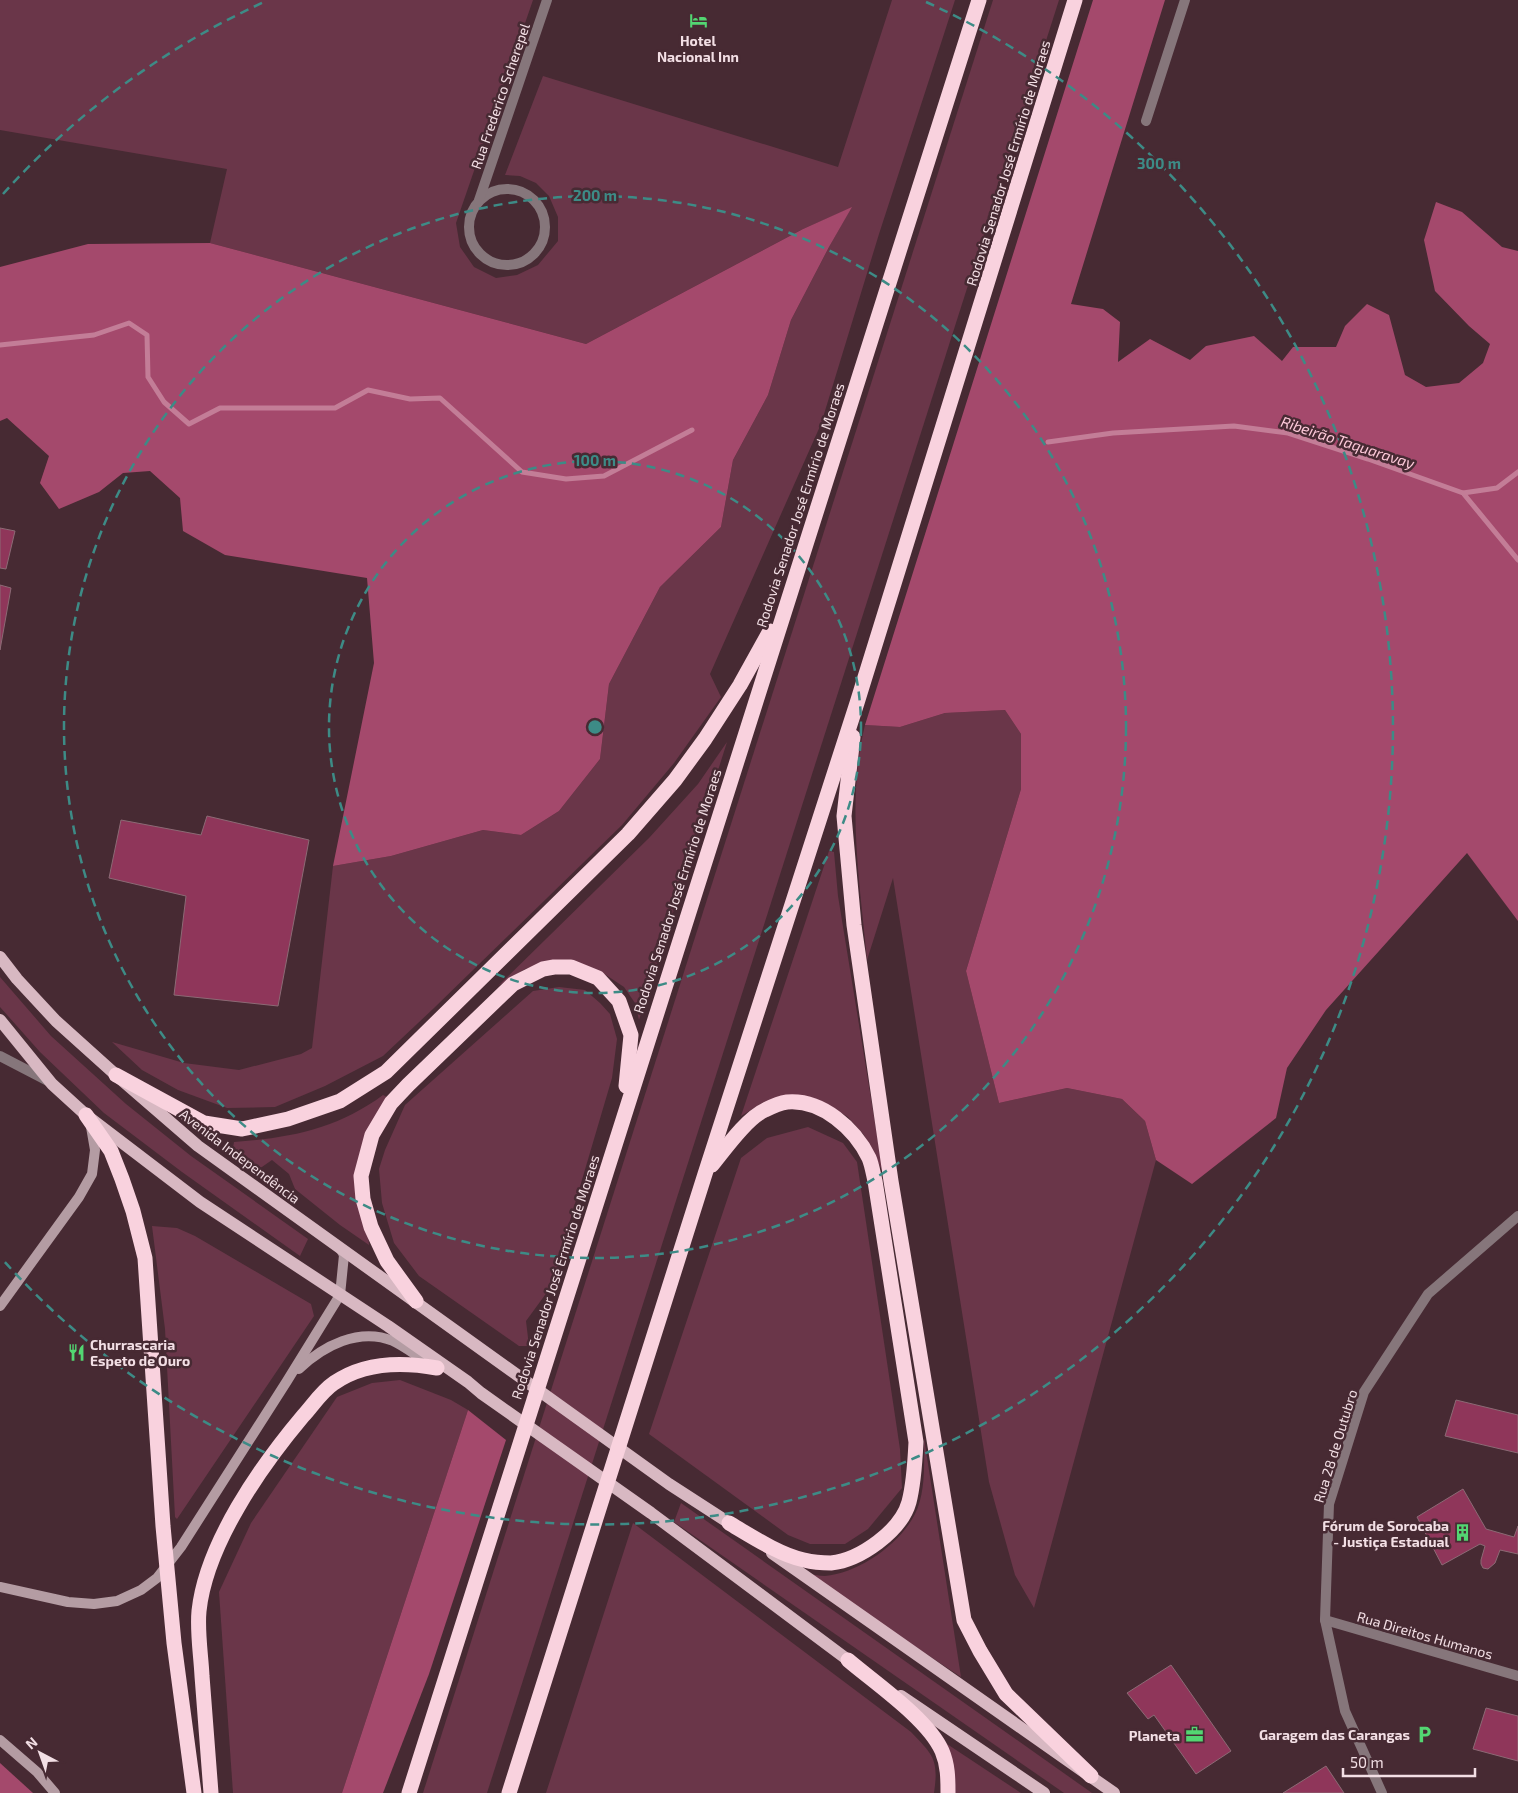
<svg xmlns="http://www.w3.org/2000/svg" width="1518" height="1793" font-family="'Exo 2',sans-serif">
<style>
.green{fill:#6a3649}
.forest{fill:#a4496c}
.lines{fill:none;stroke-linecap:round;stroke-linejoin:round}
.stream{stroke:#c37d97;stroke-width:5}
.building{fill:#8f365a;stroke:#8c6a75}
.street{stroke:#86767b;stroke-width:10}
.secondary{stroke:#b49ca3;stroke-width:10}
.primary{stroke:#d8b8c2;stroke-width:12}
.highway{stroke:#f9d2de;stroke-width:15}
.ring{fill:none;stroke:#3d8b86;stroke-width:2.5;stroke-dasharray:9 6}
.labels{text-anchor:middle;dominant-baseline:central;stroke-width:5;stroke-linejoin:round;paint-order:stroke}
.poi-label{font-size:14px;font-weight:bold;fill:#f3dfe5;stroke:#472a33;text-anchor:end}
.street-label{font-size:14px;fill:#f3dfe5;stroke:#472a33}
.water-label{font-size:15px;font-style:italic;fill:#fecada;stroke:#472a33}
.centre{fill:#3d8b86;stroke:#472a33;stroke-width:2.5}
.ring-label{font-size:15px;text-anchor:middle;font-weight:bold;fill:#3d8b86;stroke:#472a33;stroke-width:5;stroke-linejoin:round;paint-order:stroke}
</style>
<rect width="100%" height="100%" fill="#472a33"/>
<!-- green -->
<g class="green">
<polygon points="0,0 533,0 456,223 460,247 474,267 496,278 517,275 538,265 558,241 558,217 549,196 536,183 520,176 505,175 543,76 838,167 892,0 955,0 879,234 821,424 710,674 721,697 674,763 622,825 434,1008 383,1056 325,1086 275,1107 227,1108 178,1090 142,1070 112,1042 184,1063 239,1070 301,1054 312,1048 333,866 391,856 483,830 521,835 559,811 600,759 609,684 660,587 721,527 733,460 768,395 791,320 829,247 851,208 803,229 586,344 210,243 227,169 0,130"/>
<polygon points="993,0 1059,0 487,1793 423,1793"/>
<path d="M1005 710 1021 734V789L966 971 999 1103 1067 1088 1122 1099 1145 1121 1156 1160 1034 1608 1015 1575 989 1482 893 878 867 960C860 883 846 801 865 725L900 727 945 713Z"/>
<polygon points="727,742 639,1020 635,1003 624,987 603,973 544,963 525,969 498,986 649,838 698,784"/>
<polygon points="829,851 834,852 838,896 883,1172 864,1135 848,1117 830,1106 764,1102 741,1116"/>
<polygon points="0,977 51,1036 126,1104 191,1156 308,1239 300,1256 182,1172 104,1113 40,1052 0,1007"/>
<polygon points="559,987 585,990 600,1003 610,1014 617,1039 612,1078 566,1234 553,1284 526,1321 529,1346 519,1346 419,1276 394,1243 382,1203 379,1169 385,1150 405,1105 533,991"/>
<path d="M383 1095 387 1097 361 1160 369 1245 340 1225 295 1189 289 1174 272 1160 259 1169 232 1153 234 1142C290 1138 337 1129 383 1095Z"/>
<polygon points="808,1127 843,1143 857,1162 900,1449 902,1488 868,1529 845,1544 810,1544 788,1535 649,1434 741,1158 767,1138"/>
<polygon points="152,1226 177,1228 195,1236 311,1304 314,1316 177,1519 175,1517 165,1329"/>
<polygon points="400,1380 451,1400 468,1410 342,1793 233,1793 219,1592 251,1523 337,1397 372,1383"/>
<path d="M924 1438 961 1677 806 1574C812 1574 819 1576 825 1576 859 1573 900 1544 915 1514 926 1492 924 1463 924 1438Z"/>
<polygon points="681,1503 1092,1793 1064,1793 674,1522"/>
<path d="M633 1523 911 1732C933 1755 939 1759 934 1793H546Z"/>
<polygon points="941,1740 1021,1793 954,1793"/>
</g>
<!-- forest -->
<g class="forest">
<polygon points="1093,0 1165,0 1071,304 1103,309 1120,322 1118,362 1150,339 1190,360 1206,346 1254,336 1282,361 1293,347 1336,347 1345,326 1367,304 1389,315 1405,375 1426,387 1459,383 1483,363 1490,344 1469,326 1435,291 1424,240 1436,202 1462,212 1502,247 1518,251 1518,921 1467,853 1326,1010 1287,1068 1276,1118 1192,1184 1156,1160 1145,1121 1122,1099 1067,1088 999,1103 966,971 1021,789 1021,734 1005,710 945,713 900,727 865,725"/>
<polygon points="852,207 829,247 791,320 768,395 733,460 721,527 660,587 609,684 600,759 559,811 521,835 483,830 391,856 333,866 374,663 367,578 225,555 183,531 180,498 150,471 123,473 99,492 59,509 40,483 49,456 7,418 0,421 0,267 88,244 210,243 586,344 803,229"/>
<polygon points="468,1410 506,1440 429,1674 383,1793 342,1793"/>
<polygon points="0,1763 33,1793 0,1793"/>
</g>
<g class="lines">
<!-- stream -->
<g class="stream">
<polyline points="0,345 94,335 129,323 147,335 148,377 164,402 189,424 220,408 335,408 368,390 410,399 440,398 522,472 566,479 604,476 692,430"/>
<polyline points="1048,442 1113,433 1234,426 1288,433 1368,459 1463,493 1518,560"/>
<polyline points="1463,493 1497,488 1518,472"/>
</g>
</g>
<!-- building -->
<g class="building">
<polygon points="0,528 15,531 6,569 0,568"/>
<polygon points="0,585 11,588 0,650"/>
<polygon points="207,816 309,840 278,1006 174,995 186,896 109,878 121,820 201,835"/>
<polygon points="1456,1400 1518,1415 1518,1453 1445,1436"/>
<polygon points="1463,1489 1486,1529 1514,1537 1518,1526 1518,1554 1500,1550 1495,1563 1488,1569 1483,1568 1481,1564 1481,1560 1485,1546 1480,1544 1442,1565 1417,1517"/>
<polygon points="1171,1665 1231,1751 1196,1774 1154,1715 1148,1719 1127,1693"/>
<polygon points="1486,1708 1518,1716 1518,1761 1473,1749"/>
<polygon points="1326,1766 1344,1793 1283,1793"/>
</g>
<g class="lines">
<!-- street -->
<g class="street">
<polyline points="1146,121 1185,0"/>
<circle cx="507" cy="227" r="38"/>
<polyline points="479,200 547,0"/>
<polyline points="0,1056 50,1082"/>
<polyline points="1325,1620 1518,1676"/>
<polyline points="1382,1793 1345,1711 1325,1620 1329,1504 1364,1392 1428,1294 1518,1216"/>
</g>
<!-- secondary -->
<g class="secondary">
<polyline points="0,1306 79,1197 92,1174 95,1150 91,1127"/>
<path d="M299 1369C323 1346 359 1327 393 1341 406 1347 419 1358 432 1365"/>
<polyline points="0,1587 68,1602 94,1604 117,1601 141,1590 157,1578 181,1547 287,1381 340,1295 344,1255 340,1248"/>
<polyline points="0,1740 37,1772 55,1793"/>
</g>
<!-- primary -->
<g class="primary">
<polyline points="0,957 17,979 56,1021 116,1075 198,1146 669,1484 737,1528"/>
<polyline points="0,1020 52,1084 86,1115 200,1202 388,1326 468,1382 481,1393 651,1513 856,1666"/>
<polyline points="772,1553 1114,1793"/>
<polyline points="901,1696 1044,1793"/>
</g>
<!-- highway -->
<g class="highway">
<polyline points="853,737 844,816 854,925 891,1181 964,1620 980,1651 1006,1694 1091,1776"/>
<polyline points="116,1075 204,1123 242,1129 288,1119 340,1101 386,1072 628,834 675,780 705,739 740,685 770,631"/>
<polyline points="86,1115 111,1151 122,1179 133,1211 145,1258 163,1526 174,1643 194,1793"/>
<path d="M712 1165C725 1149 747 1118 765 1110 771 1107 780 1103 787 1102 822 1099 855 1129 869 1158 872 1165 873 1173 875 1181L916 1442C915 1462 914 1483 909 1502 901 1531 860 1560 831 1563 823 1563 812 1562 804 1560 780 1555 751 1536 729 1523"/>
<polyline points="416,1301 387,1261 371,1227 363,1199 361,1176 372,1135 391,1103 408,1085 513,984 543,969 554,967 571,967 598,978 619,1001 631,1035 626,1086"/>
<path d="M848 1660C875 1683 928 1719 942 1751 948 1765 948 1779 948 1793"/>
<path d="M211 1793C208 1754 205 1715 202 1676 201 1655 197 1632 199 1611 206 1544 261 1466 303 1416 313 1405 322 1391 334 1383 364 1362 404 1362 437 1368"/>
<polyline points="409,1793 979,0"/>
<polyline points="509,1793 705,1174 857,703 1075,0"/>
</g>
</g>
<!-- distance rings -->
<g class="ring">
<circle cx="595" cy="727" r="266"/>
<circle cx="595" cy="727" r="531"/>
<path d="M3 194A797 797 0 0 1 264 2M926 2A797 797 0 1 1 3 1260"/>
</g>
<!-- icons -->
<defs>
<symbol id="hotel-bare" viewBox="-9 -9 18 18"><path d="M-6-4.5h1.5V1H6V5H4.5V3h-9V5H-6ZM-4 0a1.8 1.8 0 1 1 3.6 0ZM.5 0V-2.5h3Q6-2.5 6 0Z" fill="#53d672" stroke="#472a33" stroke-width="2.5" paint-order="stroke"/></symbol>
<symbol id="restaurant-bare" viewBox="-9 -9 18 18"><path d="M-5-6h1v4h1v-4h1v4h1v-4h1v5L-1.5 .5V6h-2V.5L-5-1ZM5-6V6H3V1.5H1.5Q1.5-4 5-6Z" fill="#53d672" stroke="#472a33" stroke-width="2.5" paint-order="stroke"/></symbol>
<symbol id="building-bare" viewBox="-9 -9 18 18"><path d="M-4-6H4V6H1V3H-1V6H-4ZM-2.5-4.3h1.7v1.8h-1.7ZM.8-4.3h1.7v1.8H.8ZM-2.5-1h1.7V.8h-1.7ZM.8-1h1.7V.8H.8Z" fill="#53d672" stroke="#472a33" stroke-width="2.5" paint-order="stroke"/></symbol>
<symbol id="parking-bare" viewBox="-9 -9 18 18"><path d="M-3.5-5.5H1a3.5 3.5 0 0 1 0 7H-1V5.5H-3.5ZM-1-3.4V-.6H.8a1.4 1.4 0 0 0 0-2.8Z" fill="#53d672" stroke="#472a33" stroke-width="2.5" paint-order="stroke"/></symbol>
<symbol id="office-bare" viewBox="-9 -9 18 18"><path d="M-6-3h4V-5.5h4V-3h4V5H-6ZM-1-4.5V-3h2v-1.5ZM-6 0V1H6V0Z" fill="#53d672" stroke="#472a33" stroke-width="2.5" paint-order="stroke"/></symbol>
</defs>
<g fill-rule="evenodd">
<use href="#hotel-bare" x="686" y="8" width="25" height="25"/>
<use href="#restaurant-bare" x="64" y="1340" width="25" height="25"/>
<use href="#building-bare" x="1450" y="1520" width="25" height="25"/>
<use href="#parking-bare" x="1412" y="1722" width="25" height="25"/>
<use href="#office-bare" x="1182" y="1722" width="25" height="25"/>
</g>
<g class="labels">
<!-- poi labels -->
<g class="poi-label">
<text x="698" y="40" text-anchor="middle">Hotel<tspan x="698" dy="16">Nacional Inn</tspan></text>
<text x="90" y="1344" text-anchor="start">Churrascaria<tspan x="90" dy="16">Espeto de Ouro</tspan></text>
<text x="1449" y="1525">Fórum de Sorocaba<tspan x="1449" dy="16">- Justiça Estadual</tspan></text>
<text x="1410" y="1734">Garagem das Carangas</text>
<text x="1180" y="1735">Planeta</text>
</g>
<!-- street labels -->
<g class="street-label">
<text transform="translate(500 96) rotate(-71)">Rua Frederico Scherepel</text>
<text transform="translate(1008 163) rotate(-73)">Rodovia Senador José Ermírio de Moraes</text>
<text transform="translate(800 505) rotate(-72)">Rodovia Senador José Ermírio de Moraes</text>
<text transform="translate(677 891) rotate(-72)">Rodovia Senador José Ermírio de Moraes</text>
<text transform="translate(240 1156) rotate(37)">Avenida Independência</text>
<text transform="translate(555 1277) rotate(-72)">Rodovia Senador José Ermírio de Moraes</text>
<text transform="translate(1335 1446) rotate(-73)">Rua 28 de Outubro</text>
<text transform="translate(1425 1635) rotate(16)">Rua Direitos Humanos</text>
</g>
<!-- water labels -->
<g class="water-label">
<text transform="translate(1348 442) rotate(18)">Ribeirão Taquaravay</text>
</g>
</g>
<circle cx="595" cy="727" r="8" class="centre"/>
<g class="ring-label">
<text x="1159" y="169">300 m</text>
<text x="595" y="201">200 m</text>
<text x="595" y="466">100 m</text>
</g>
<!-- north arrow -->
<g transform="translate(40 1753) rotate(319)" stroke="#472a33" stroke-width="4" paint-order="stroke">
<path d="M0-4L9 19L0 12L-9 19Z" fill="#f3dfe5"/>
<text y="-8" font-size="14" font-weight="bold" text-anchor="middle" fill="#f3dfe5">N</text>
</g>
<!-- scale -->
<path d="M1343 1768v8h132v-8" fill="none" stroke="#f3dfe5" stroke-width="2.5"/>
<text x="1350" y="1768" font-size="15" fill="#f3dfe5" stroke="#472a33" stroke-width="4" paint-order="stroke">50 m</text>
</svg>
